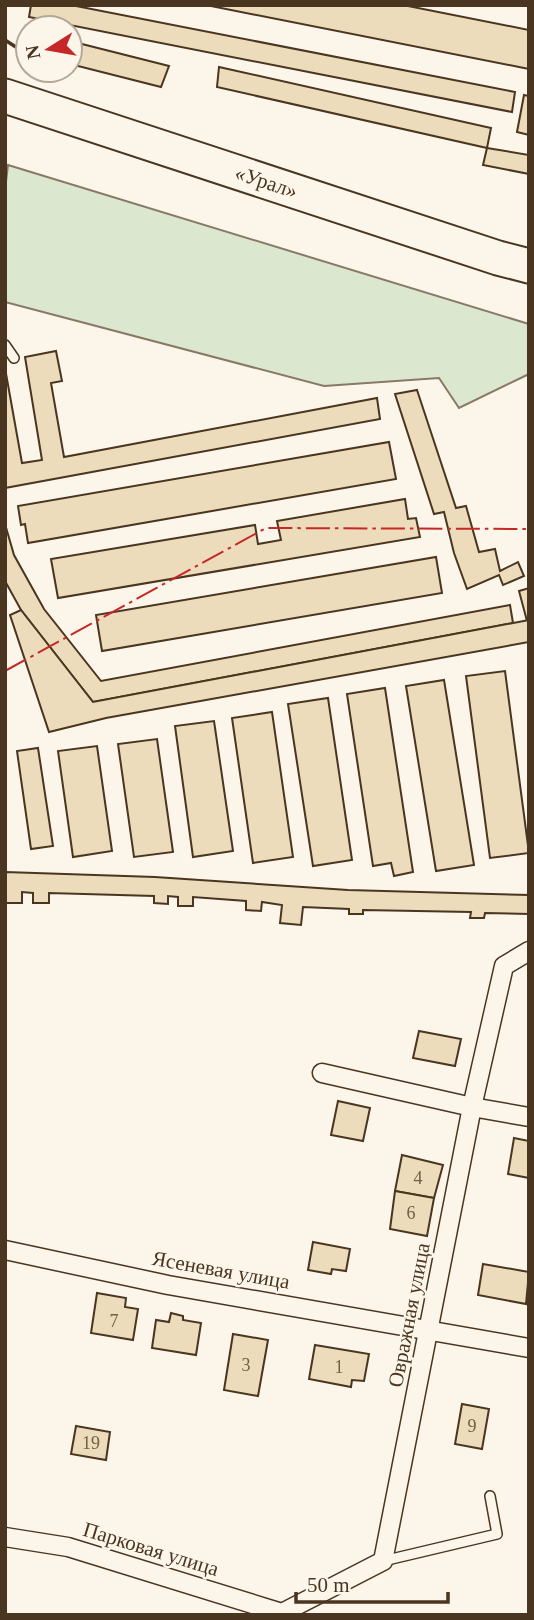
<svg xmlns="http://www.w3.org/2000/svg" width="534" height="1620" font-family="'Times New Roman',serif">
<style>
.green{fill:#dce7d0;stroke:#887966;stroke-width:2}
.building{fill:#ecdcbc;stroke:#4a3520;stroke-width:2}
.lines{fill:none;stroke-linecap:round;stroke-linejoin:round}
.lane-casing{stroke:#4a3520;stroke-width:12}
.street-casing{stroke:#4a3520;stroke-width:21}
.highway-casing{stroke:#4a3520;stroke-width:37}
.lane{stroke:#fbf6e9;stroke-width:9}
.street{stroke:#fbf6e9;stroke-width:18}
.highway{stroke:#fbf6e9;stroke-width:33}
.wall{stroke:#4a3520;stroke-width:3.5}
.power{stroke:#c62828;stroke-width:2;stroke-dasharray:24 5 3.5 5;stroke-linecap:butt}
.labels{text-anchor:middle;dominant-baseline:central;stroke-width:5;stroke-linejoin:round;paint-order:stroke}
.number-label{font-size:18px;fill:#725f47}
.street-label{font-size:21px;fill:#4a3520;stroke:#fbf6e9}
</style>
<rect width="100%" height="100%" fill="#fbf6e9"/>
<!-- green -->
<polygon class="green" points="8,165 529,324 529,374 459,408 439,378 324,386 5,302 5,190"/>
<!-- building -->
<g class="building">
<polygon points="31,5 71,5 515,92 512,112 29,17"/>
<polygon points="206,5 403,5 529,30 529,69"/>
<polygon points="70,41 169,66 161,87 70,64"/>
<polygon points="219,67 491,128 487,148 217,87"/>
<polygon points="524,95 529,96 529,135 517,132"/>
<polygon points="487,148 529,155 529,174 483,165"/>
<polygon points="56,351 62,381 51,383 64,457 377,398 380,419 5,488 5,368 22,463 42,460 25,357"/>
<polygon points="417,390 456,508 466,506 479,552 495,549 500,571 518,562 524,576 503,585 499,575 467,589 454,553 444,512 434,514 395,394"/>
<polygon points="389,442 396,479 28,543 25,524 21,525 18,506"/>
<polygon points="405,499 408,519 416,518 420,537 58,598 51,559 255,525 258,544 281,540 277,521"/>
<polygon points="5,524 14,555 44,609 101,681 510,605 513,623 93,702 21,610 5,581"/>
<polygon points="436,557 442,593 102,651 96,615"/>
<polygon points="529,588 529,620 527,621 519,591"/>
<polygon points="21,610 93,702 529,620 529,642 106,718 49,732 10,615"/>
<polygon points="505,671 529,853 490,858 466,676"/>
<polygon points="444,680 474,865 436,871 406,686"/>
<polygon points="385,688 413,872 394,876 391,863 373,866 347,694"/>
<polygon points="328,698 352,860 313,866 288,704"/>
<polygon points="272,712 293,857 253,863 232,718"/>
<polygon points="214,721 233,851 193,857 175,726"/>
<polygon points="157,739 173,852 134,857 118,744"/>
<polygon points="97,746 112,851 73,857 58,751"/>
<polygon points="38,748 53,846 31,849 17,751"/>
<polygon points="5,872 155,877 348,890 529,895 529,914 485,913 484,918 470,918 471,912 363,910 363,914 349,914 349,909 303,907 301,925 280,923 282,905 262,902 261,911 246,910 246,901 193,897 193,906 178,906 178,897 168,896 168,904 154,903 154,896 49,893 49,903 33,903 33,893 22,892 22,903 5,903"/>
<polygon points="419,1031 461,1039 455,1066 413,1058"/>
<polygon points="338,1101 370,1108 363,1141 331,1135"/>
<polygon points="514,1138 529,1141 529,1178 508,1174"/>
<polygon points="402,1155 443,1165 434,1198 395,1191"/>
<polygon points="395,1191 434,1198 427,1236 390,1229"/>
<polygon points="313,1242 350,1249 346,1271 332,1269 331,1274 308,1270"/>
<polygon points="483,1264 529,1272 526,1304 478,1295"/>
<polygon points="97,1293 126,1298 125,1307 138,1309 133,1340 91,1333"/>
<polygon points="171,1313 183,1316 183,1320 201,1323 196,1355 152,1348 156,1320 169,1322"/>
<polygon points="233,1334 268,1340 258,1396 224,1390"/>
<polygon points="315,1345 369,1354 364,1381 352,1380 351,1387 309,1379"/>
<polygon points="462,1404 489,1409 482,1449 455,1444"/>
<polygon points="76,1426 110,1432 106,1460 71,1454"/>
</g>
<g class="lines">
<defs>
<g id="lane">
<polyline points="5,345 14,358"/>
<polyline points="383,1561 497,1534 490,1496"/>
</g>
<g id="street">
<polyline points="322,1073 472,1107 529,1117"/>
<polyline points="5,1250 168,1285 529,1348"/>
<polyline points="5,1537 68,1547 282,1613 383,1561 472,1107 504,966 529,951"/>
</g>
<g id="highway">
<path id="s1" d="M5 96 498 258 529 266"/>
</g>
</defs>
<!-- lane casing -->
<use href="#lane" class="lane-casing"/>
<!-- street casing -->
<use href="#street" class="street-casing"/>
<!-- highway casing -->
<use href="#highway" class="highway-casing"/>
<!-- lane -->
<use href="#lane" class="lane"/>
<!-- street -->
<use href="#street" class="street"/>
<!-- highway -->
<use href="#highway" class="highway"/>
<!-- wall -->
<polyline class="wall" points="5,40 22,51"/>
<!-- power -->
<g class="power">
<polyline points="527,5 529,6"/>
<polyline points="5,671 266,528 529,529"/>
</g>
</g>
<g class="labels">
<!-- number labels -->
<g class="number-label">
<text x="418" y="1178">4</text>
<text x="411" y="1213">6</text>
<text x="114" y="1321">7</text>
<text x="246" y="1365">3</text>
<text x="339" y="1367">1</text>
<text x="472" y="1426">9</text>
<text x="91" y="1443">19</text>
</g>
<!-- street labels -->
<g class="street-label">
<text stroke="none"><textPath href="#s1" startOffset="275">«Урал»</textPath></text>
<text transform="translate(221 1270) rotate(10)">Ясеневая улица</text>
<text transform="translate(409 1315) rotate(-79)">Овражная улица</text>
<text transform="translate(151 1549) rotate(17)">Парковая улица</text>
</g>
</g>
<!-- border -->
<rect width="534" height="1620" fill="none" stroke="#4a3520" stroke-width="14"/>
<!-- north arrow -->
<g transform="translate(49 49) rotate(259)"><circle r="33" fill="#fbf6e9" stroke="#b4a999" stroke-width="2"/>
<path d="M0-5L12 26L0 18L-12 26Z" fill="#c62828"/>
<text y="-10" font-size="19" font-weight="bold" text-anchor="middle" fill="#4a3520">N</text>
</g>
<!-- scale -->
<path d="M296 1592v10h152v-10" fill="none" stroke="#4a3520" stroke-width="3.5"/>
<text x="307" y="1592" font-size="21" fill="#4a3520" stroke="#fbf6e9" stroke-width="5" paint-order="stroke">50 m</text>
</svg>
